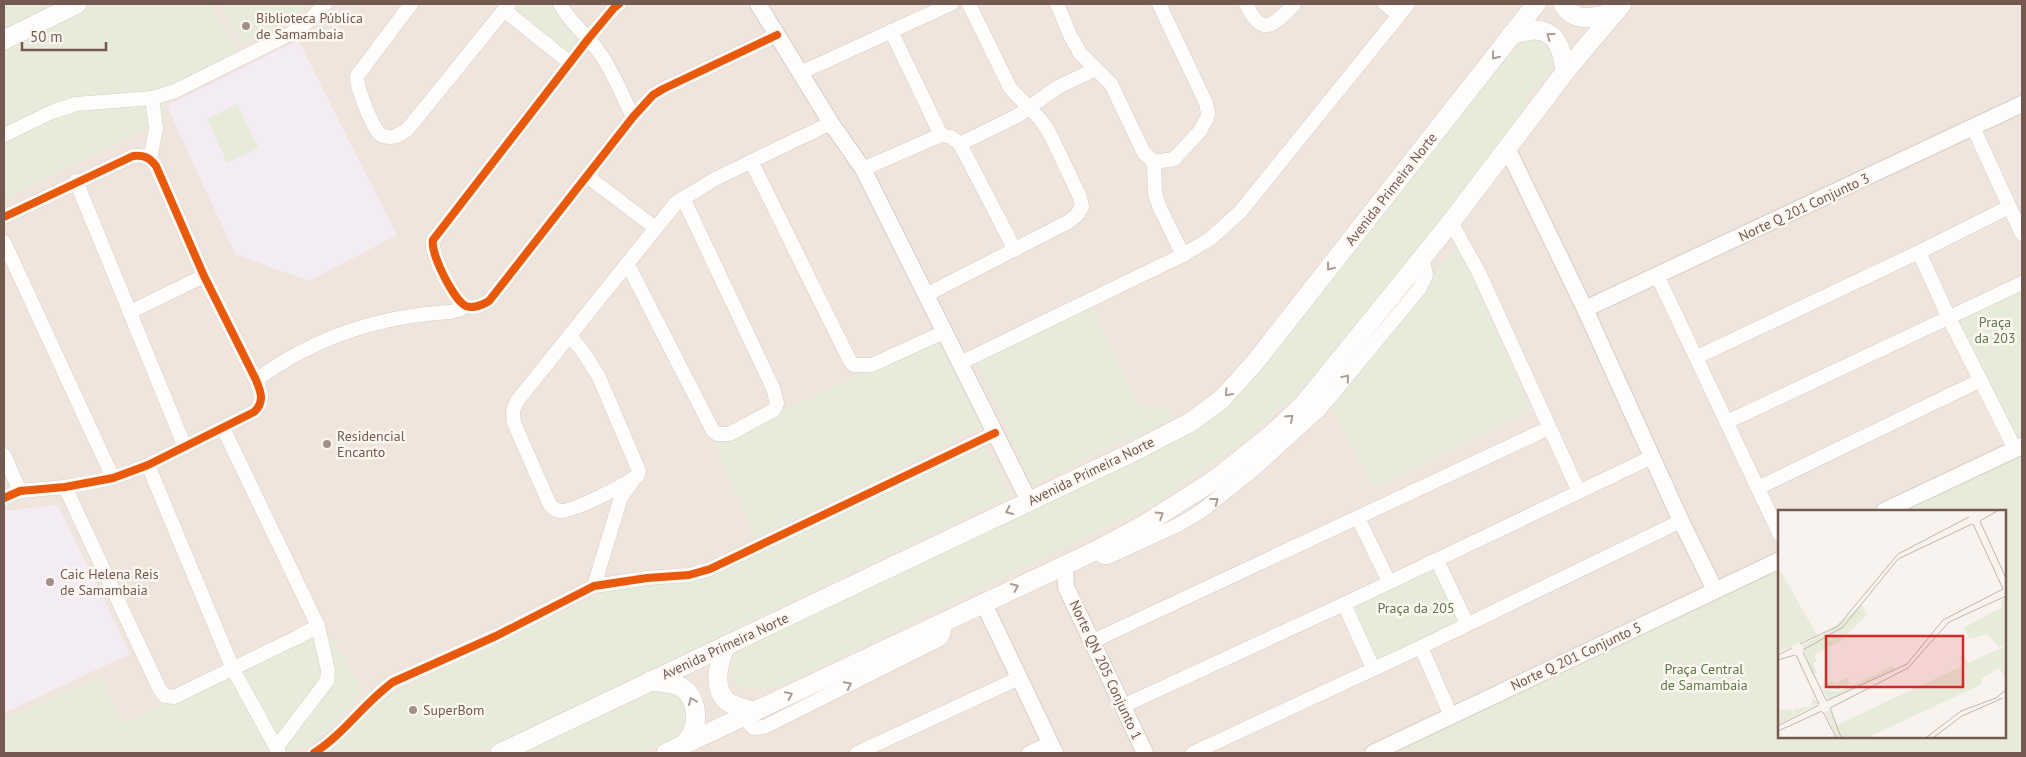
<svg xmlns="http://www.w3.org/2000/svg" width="2026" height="757" font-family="'PT Sans',sans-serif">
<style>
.residential{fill:#efe5dd;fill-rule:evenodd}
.education{fill:#f4ecf3}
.green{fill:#e7ecda}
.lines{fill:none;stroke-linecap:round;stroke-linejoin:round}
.minor-casing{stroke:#d5cec9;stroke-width:15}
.tertiary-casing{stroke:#d5cec9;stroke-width:18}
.secondary-casing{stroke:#d6ceca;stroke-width:20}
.minor{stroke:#fefdfc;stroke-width:14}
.tertiary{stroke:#fefdfc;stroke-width:16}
.secondary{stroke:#fefdfc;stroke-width:19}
.cycleway-casing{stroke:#fdf7f1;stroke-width:11}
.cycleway{stroke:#e8590c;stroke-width:8}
.oneway{stroke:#ab9b95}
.poi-dot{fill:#a28f87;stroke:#fdf7f1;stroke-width:2}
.labels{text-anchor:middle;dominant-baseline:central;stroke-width:5;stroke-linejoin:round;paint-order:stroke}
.poi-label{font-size:14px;fill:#735950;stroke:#fdf7f1;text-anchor:start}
.street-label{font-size:14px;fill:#735950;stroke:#fdf7f1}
.park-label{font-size:14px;fill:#5c784a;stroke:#fdf7f1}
.inset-road{fill:none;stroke:#c3b5af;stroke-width:1}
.view{fill:#d62828;fill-opacity:0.15;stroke:#d62828;stroke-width:2.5}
.inset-edge{fill:none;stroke:#735950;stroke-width:2.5}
</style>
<rect width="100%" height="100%" fill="#f8f3ee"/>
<!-- residential -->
<path class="residential" d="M4 4H2022V753H4ZM1780 511H2005V736H1780Z"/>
<!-- education -->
<g class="education">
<polygon points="298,40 397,235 309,281 235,254 167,106"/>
<polygon points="58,505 130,654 4,713 4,511"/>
</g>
<!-- green -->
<g class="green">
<polygon points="4,4 56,4 4,28"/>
<polygon points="81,4 211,4 243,63 163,104 168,118 4,200 4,41"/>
<polygon points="220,4 308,4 300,14 240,44"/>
<polygon points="514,4 554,4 561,21 581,40 569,52 512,6"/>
<polygon points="1531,37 1548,41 1555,52 1552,69 1525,102 1525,111 1458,200 1304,389 1242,442 1149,507 776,688 737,687 731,673 733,657 772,635 775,628 1213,416 1475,89 1493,79 1508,57"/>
<polygon points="237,104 259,148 227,163 207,119"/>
<polygon points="1458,245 1531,410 1374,488 1330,406"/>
<polygon points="2022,288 2022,436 2017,439 1958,317"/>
<polygon points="1090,301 1136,401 1152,408 1168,406 1174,418 1032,485 976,361"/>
<polygon points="937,337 982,427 756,539 714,444"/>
<polygon points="2022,443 2022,753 1363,753 1780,557 1780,736 2005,736 2005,511 1878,511"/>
<polygon points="985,447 1010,496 477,753 327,753 390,695 607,591 730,564"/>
<polygon points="1438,551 1472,627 1370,676 1337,603"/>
<polygon points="316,611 360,685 356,701 329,730 312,744 292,753 4,753 4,720 102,677 123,724 312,633"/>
<polygon points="657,690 671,690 686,700 689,708 685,725 673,740 644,753 512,753 599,711 615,712"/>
</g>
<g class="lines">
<defs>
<g id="minor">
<path d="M411 4 357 76C356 86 373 130 381 135 391 140 399 135 407 130L509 4"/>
<path d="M560 4C570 23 586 34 599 52 613 71 622 95 633 117"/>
<path d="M619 4 614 8 589 38 433 240C430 253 454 301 466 306 474 309 482 305 489 301L633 117 653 95 663 89 777 35"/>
<polyline points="1057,4 1070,35 1080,53 1111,84 1144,153 1154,162"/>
<polyline points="1159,4 1206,103 1208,113 1207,118 1200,131 1174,159 1154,162 1155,193 1159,206 1183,255"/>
<path d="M1246 4C1262 38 1274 26 1294 4"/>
<polyline points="1385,4 1399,15"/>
<polyline points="504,10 570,63"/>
<polyline points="891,31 941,135"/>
<polyline points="800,73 951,4"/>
<polyline points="1973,127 2022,234"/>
<polyline points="4,135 52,112 76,104 152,98 175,91 292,33 311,19 325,4"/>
<polyline points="960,144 1015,250"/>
<polyline points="150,159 156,128 152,98"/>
<polyline points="751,161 850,361 854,365 872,365 944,332"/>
<polyline points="863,169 941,135 951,137 960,144 1017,116 1058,87 1096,69"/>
<polyline points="587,176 654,227"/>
<polyline points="76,181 185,447"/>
<path d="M4 217 133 156C144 155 149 157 156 166L204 276 256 380C261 392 265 402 254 412L148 465 113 478 65 487 20 491 4 498"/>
<polyline points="1451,222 1479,273 1579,492"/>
<polyline points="4,242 113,478"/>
<polyline points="1919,252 1949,318 2015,449"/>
<polyline points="627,263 713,431 717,434 729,434 774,410 777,403 773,388 683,198"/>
<polyline points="1657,275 1780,535"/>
<polyline points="926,295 1068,222 1077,215 1082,206 1080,197 1049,132 1041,120 1010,88 969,4"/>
<polyline points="130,312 204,276"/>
<path d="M570 336 584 353 599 377 639 471 638 475C628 484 572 512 560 511 556 510 553 508 550 505L514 423 513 411 517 401 676 203 715 179 831 123"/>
<polyline points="1697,357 1919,252 2009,207"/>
<polyline points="960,363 1183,255 1210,239 1240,212 1408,4"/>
<path d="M256 380C313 338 380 316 450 312L459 310 464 306"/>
<polyline points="1727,422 2022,283"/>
<polyline points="4,455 20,491"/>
<polyline points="148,465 233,669 279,753"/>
<polyline points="65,487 160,690 165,696 174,697 298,637 318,626 223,428"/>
<polyline points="1758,488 1981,380"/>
<polyline points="1358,518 1389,582"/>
<polyline points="1097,550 1103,557 1108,557 1178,525 1200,512 1253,470 1320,409 1420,288 1426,275 1422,258"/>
<polyline points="1437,560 1467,624"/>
<polyline points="594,586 621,497 632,482"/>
<polyline points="1344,604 1373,668"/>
<polyline points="1093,641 1549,428"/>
<polyline points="1421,647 1451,716"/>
<polyline points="1123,706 1344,604 1652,457"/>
<path d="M743 717 754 728 764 727 940 639C945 633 944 629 943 621"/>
<polyline points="276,748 327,681 328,670 318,626"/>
<path d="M314 753C344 734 364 703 393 682L496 636 594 586 647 578 689 575 710 569 995 433"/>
<polyline points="857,753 1019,678"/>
<polyline points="1029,753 1050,743"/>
<polyline points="1193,753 1421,647 1681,521"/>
</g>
<g id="tertiary">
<polyline points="758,4 831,123 863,169 1029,501"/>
<polyline points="1508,150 1585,309 1681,521 1715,590"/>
<polyline points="1585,309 2022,104"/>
<polyline points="1884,511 2022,446"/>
<polyline points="1065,564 1066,587 1145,753"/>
<polyline points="983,602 1055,753"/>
<polyline points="1373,753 1780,560"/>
</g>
<g id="secondary">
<path d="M1563 4C1574 25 1599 17 1617 10"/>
<path d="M1511 35C1518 33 1527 30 1534 30 1558 30 1563 53 1565 72"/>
<polyline points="4,40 77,4"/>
<path d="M726 645C719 662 710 692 731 704 738 707 747 709 754 712"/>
<path d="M650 681C661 683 672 682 681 687 696 696 699 718 692 733 690 737 686 741 683 745"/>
<polyline points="500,753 1129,454 1191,422 1222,399 1256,361 1536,4"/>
<polyline points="666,753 1097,550 1147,523 1216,479 1271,435 1304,404 1451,222 1565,72 1622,4"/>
</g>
</defs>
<!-- minor casing -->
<use href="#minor" class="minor-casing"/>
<!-- tertiary casing -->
<use href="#tertiary" class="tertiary-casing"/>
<!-- secondary casing -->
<use href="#secondary" class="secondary-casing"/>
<!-- minor -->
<use href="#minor" class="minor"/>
<!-- tertiary -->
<use href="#tertiary" class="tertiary"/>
<!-- secondary -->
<use href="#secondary" class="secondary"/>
<defs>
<g id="cycleway">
<path d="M619 4 614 8 589 38 433 240C430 253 454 301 466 306 474 309 482 305 489 301L633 117 653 95 663 89 777 35"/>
<path d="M4 217 133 156C144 155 149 157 156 166L204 276 256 380C261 392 265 402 254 412L148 465 113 478 65 487 20 491 4 498"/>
<path d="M314 753C344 734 364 703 393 682L496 636 594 586 647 578 689 575 710 569 995 433"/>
</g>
</defs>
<!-- cycleway casing -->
<use href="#cycleway" class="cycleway-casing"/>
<!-- cycleway -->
<use href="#cycleway" class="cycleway"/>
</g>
<!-- one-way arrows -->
<defs><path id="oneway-chevron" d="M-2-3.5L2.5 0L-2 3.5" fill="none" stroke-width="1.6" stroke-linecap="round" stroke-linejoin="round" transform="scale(1.25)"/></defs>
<g class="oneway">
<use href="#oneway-chevron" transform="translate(1550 36) rotate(-144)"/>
<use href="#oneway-chevron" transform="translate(1495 56) rotate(128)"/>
<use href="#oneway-chevron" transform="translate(1330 267) rotate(128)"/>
<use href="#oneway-chevron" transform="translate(1346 378) rotate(-50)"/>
<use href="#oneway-chevron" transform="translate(1228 393) rotate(132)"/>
<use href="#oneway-chevron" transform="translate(1290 418) rotate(-43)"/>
<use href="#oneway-chevron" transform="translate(1215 501) rotate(-38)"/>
<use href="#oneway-chevron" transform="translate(1009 511) rotate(155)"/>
<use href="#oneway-chevron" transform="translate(1160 515) rotate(-32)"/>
<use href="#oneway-chevron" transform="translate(1015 587) rotate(-25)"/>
<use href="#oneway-chevron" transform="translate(848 685) rotate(-27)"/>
<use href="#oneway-chevron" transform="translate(789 695) rotate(-26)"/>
<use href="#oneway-chevron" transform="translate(692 701) rotate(-113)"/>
</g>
<!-- markers -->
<g class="poi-dot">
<circle cx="246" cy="26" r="5"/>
<circle cx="327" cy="444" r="5"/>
<circle cx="50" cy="582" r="5"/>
<circle cx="413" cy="710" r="5"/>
</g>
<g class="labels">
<!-- poi labels -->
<g class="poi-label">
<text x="256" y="18">Biblioteca Pública<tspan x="256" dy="16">de Samambaia</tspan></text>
<text x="337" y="436">Residencial<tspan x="337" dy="16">Encanto</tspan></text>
<text x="60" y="574">Caic Helena Reis<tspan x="60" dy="16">de Samambaia</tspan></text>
<text x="423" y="710">SuperBom</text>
</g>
<!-- street labels -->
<g class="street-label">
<text transform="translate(1391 189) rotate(-52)">Avenida Primeira Norte</text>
<text transform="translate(1804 207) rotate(-25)">Norte Q 201 Conjunto 3</text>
<text transform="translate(1091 471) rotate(-26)">Avenida Primeira Norte</text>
<text transform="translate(725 646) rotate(-25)">Avenida Primeira Norte</text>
<text transform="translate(1576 656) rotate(-25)">Norte Q 201 Conjunto 5</text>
<text transform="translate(1106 670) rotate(65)">Norte QN 205 Conjunto 1</text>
</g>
<!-- park labels -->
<g class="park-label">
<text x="1995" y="322">Praça<tspan x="1995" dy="16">da 203</tspan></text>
<text x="1416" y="608">Praça da 205</text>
<text x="1704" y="669">Praça Central<tspan x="1704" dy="16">de Samambaia</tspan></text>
</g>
</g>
<!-- overview -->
<g transform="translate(1778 510)">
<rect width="228" height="228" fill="#f8f3ee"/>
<path d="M0 57 39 125 1 142 0 140ZM227 87V134L221 137 209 124 191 129 186 118 224 97 223 91ZM84 95 89 105 64 130 36 145 39 150 35 154 39 163 35 165 24 135 50 122ZM227 136V169L221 158 203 169 204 174 91 227H59L47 202 51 200 59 215 184 156 181 147 186 145 190 153ZM115 156 116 159 51 190 44 179 60 182ZM69 167 72 173 60 180 41 177 55 171 56 175ZM35 188 41 193 0 215V199L14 200 16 205V199L33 196Z" fill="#e7ecda"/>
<path class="inset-road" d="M202 11 228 68M202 11 219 1M195 14 225 79M22 134 60 116 120 44 191 7M25 140 65 117 120 49 194 14M25 142 48 190M0 145 14 138M18 145 41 194M0 150 17 145M48 191 129 154 165 110 225 79M52 198 130 158 171 112 228 86M52 198 63 227M45 202 58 227M0 216 41 195M0 221 44 201M149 227 183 201 218 188 228 180M156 227 184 206 225 188"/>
<path class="view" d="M48 126H185V177H48Z"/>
<rect width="228" height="228" class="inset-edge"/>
</g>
<!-- border -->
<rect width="2026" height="757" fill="none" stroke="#735950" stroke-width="10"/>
<!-- scale -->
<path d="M22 42v8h84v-8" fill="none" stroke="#735950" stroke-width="2.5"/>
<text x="30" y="42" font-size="15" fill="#735950" stroke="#fdf7f1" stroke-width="4" paint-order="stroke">50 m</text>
</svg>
